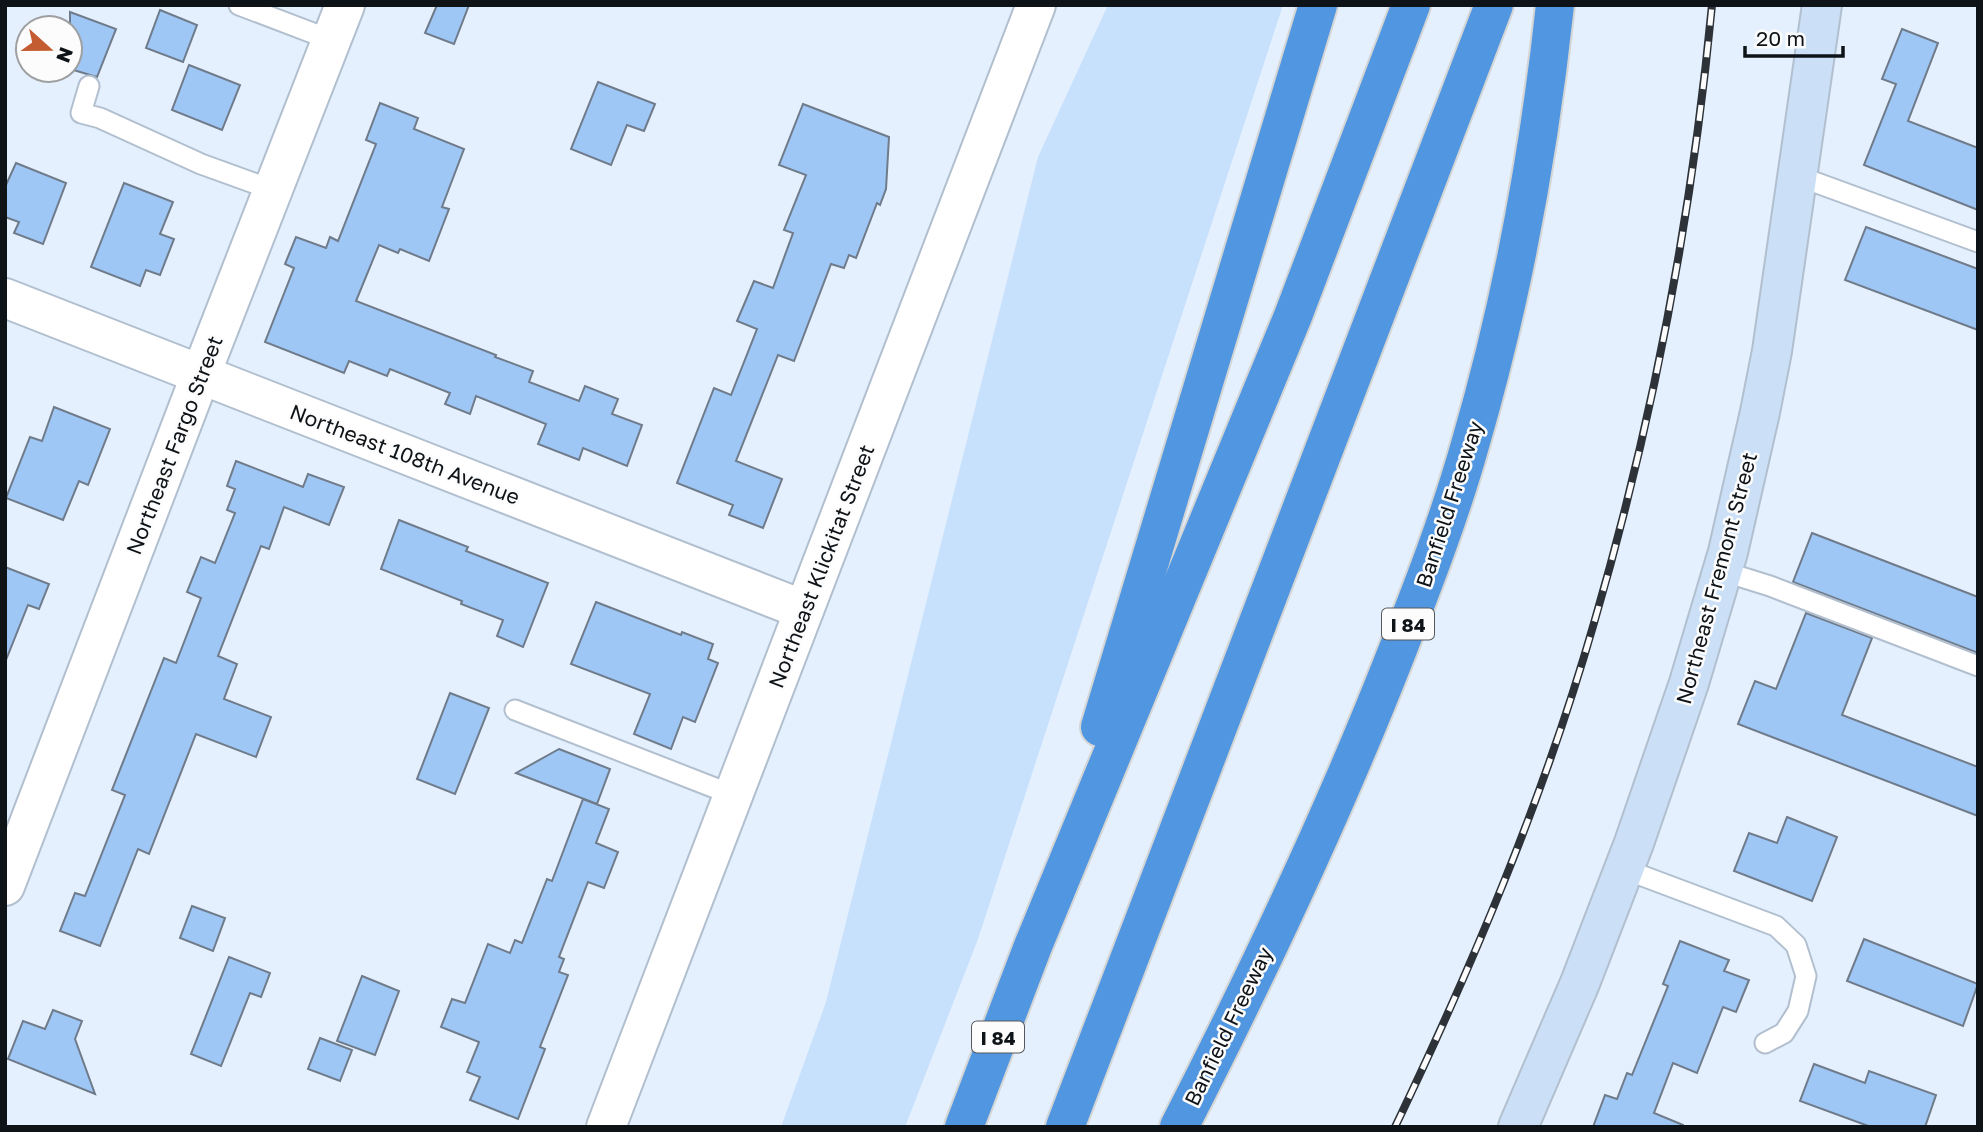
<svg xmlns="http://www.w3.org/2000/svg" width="1983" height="1132" font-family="'Golos Text',sans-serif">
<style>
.green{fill:#c7e0fc}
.building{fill:#9ec7f5;stroke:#6f7b8a;stroke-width:2}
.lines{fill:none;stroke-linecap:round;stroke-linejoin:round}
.service-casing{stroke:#b1bfcf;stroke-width:23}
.minor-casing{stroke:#b1bfcf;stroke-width:42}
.secondary-casing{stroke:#b1bfcf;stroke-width:42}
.motorway-casing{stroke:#d4d5d5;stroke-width:42}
.service{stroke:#fff;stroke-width:19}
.minor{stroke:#fff;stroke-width:38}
.secondary{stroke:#cbe0f6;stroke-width:38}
.motorway{stroke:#5196e1;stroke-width:38}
.rail-casing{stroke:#2c3238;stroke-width:8}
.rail{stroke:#fcfcfc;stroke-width:5;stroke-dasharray:16;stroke-linecap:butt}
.labels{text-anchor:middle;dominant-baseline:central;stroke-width:5;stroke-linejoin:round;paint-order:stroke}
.shield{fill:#fcfcfc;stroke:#55595c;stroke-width:2}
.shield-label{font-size:19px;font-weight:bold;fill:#0e1318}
.street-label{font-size:21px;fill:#0e1318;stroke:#fcfcfc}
</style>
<rect width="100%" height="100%" fill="#e5f0fe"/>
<!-- green -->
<polygon class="green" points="1108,5 1283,5 978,939 905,1127 781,1127 826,1002 1038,157"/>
<!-- building -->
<g class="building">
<polygon points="437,5 469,5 454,44 425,33"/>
<polygon points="160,10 197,25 183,62 146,48"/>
<polygon points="70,12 116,29 97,77 70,69"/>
<polygon points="1902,29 1938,43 1908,121 1978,148 1978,210 1864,165 1896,84 1882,79"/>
<polygon points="189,65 240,85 222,130 172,110"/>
<polygon points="598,82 655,104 644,131 627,125 611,165 571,149"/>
<polygon points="380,103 418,118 414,129 464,149 442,207 449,209 429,261 400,249 398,253 379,245 356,301 496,355 495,357 533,371 529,382 579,401 585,386 618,399 612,414 642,425 627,466 583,448 579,460 538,444 546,424 476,396 470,414 445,404 450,393 390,369 387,376 349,361 344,373 265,342 294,268 285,264 296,237 326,248 330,237 338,241 376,144 366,140"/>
<polygon points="803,104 889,137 886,189 880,205 877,203 856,258 849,255 844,268 831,264 794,361 778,355 736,461 782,479 763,528 729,515 733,505 677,483 714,388 731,395 757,329 737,321 754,281 773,288 793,233 784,230 806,175 779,165"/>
<polygon points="16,163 66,183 43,244 14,233 19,222 5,217 5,187"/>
<polygon points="124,183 173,202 160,234 174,239 160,275 146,270 140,286 91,267"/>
<polygon points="1866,227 1978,269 1978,330 1845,280"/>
<polygon points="54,407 110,429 88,485 79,481 63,520 6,498 30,437 42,441"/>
<polygon points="236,461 303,487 308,474 344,487 329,525 284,507 269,549 261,546 218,656 237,664 224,699 271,717 256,757 196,734 149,854 138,849 100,946 60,931 75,893 85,896 125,795 112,790 164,658 176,663 201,598 187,592 201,557 215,563 235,513 227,510 235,489 227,486"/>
<polygon points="399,520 468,547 466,551 548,583 523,647 497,636 503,620 461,604 462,601 381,569"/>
<polygon points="1812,533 1978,597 1978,653 1793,582"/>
<polygon points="5,567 49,584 39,609 28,605 6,660"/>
<polygon points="596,602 681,635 682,632 713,644 708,659 718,663 695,722 683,717 671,749 634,734 650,694 571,664"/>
<polygon points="1806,613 1872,638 1842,715 1978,767 1978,816 1738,724 1755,681 1776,689"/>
<polygon points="450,693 489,708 455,794 417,779"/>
<polygon points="559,749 610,769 597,804 516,773"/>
<polygon points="583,799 609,809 596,843 618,852 604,888 588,882 559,957 564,959 559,972 568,975 540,1047 545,1049 518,1119 470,1100 480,1077 467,1072 479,1042 441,1027 452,999 465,1003 488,944 510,953 515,940 522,943 547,879 552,881"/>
<polygon points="1787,817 1837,837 1812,901 1734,871 1749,833 1777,843"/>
<polygon points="192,906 225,918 213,951 180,938"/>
<polygon points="1864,939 1978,984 1963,1026 1847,981"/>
<polygon points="1680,941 1729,960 1724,971 1749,980 1736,1012 1723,1007 1697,1073 1673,1063 1654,1113 1683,1125 1683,1127 1593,1127 1605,1095 1617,1099 1627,1073 1632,1075 1668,986 1663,984"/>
<polygon points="229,957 270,973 261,997 250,993 221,1066 191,1054"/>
<polygon points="362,976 399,991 375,1055 337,1041"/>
<polygon points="53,1010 82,1021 75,1039 95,1094 8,1059 23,1021 45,1029"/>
<polygon points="320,1038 352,1050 340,1081 308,1069"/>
<polygon points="1814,1064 1865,1083 1869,1071 1936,1095 1925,1127 1871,1127 1800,1101"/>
</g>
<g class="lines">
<defs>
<g id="service">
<polyline points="239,5 331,40"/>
<polyline points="89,86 81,113 100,118 201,164 273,190"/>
<polyline points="1798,176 1978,242"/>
<polyline points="1722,571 1770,586 1978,666"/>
<polyline points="515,710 733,795"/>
<polyline points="1624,869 1776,926 1796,945 1806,976 1798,1011 1784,1033 1765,1043"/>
</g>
<g id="minor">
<polyline points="5,298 804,610"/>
<polyline points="5,886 201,374 345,5"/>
<polyline points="606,1127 1036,5"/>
</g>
<polyline id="secondary" points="1518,1127 1580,983 1634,843 1689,683 1728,552 1760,412 1772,351 1822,5"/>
<g id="motorway">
<polyline points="1100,727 1318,5"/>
<polyline points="964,1127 1033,946 1293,316 1411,5"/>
<polyline points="1065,1127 1494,5"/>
<path d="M1179 1127C1258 973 1333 815 1396 654 1423 586 1450 516 1470 445 1512 301 1539 154 1555 5"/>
</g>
</defs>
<!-- service casing -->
<use href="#service" class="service-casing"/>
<!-- minor casing -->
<use href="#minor" class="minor-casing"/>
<!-- secondary casing -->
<use href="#secondary" class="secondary-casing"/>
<!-- motorway casing -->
<use href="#motorway" class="motorway-casing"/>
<!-- service -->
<use href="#service" class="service"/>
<!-- minor -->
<use href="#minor" class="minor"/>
<!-- secondary -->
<use href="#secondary" class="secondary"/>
<!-- motorway -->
<use href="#motorway" class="motorway"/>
<defs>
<path id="rail" d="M1395 1127C1473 964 1544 797 1594 623 1653 421 1692 215 1712 5"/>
</defs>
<!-- rail casing -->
<use href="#rail" class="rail-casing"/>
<!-- rail -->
<use href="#rail" class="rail"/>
</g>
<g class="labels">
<!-- shield labels -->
<g class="shield">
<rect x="1382" y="608.5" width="52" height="31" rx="5"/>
<rect x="972" y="1021.5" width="52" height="31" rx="5"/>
</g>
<g class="shield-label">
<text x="1408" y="624">I 84</text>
<text x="998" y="1037">I 84</text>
</g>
<!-- street labels -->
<g class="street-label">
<text transform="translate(174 445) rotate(-69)">Northeast Fargo Street</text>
<text transform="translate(405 454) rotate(21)">Northeast 108th Avenue</text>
<text transform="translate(1449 504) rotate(-72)">Banfield Freeway</text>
<text transform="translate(821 566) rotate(-69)">Northeast Klickitat Street</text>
<text transform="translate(1716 578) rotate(-75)">Northeast Fremont Street</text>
<text transform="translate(1228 1026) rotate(-64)">Banfield Freeway</text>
</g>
</g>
<!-- border -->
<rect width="1983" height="1132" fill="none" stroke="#0e1318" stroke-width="14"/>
<!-- north arrow -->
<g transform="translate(49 49) rotate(111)"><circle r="33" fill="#fcfcfc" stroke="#9d9fa1" stroke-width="2"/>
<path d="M0-5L12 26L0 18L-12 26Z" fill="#c35c30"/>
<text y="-10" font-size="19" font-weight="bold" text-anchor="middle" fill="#0e1318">N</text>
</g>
<!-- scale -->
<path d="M1745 46v10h98v-10" fill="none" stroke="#0e1318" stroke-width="3.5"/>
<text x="1756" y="46" font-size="21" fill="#0e1318" stroke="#fcfcfc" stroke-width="5" paint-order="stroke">20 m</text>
</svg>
